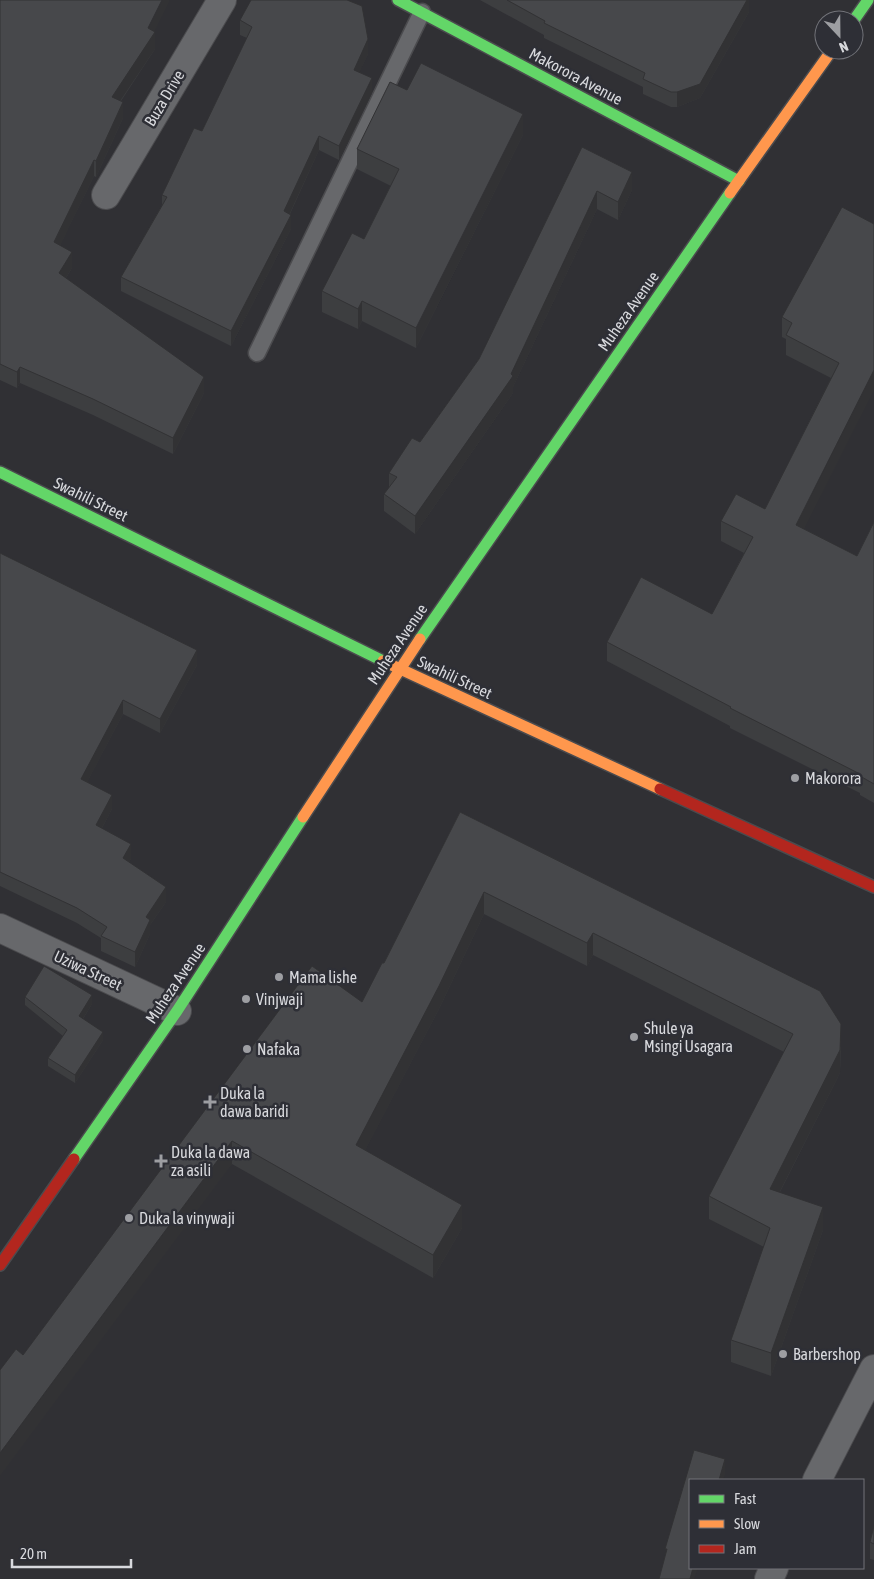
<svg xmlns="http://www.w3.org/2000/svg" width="874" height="1579" font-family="'Asap Condensed',sans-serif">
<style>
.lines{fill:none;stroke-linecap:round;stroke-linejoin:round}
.lane-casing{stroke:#4b4b4e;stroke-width:19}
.street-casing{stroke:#4b4b4e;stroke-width:30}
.fast-casing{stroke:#4b4b4e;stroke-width:14}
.slow-casing{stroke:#4b4b4e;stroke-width:14}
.jam-casing{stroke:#4b4b4e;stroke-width:14}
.lane{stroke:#67686b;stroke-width:16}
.street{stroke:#67686b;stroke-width:28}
.fast{stroke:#63d668;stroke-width:11}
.slow{stroke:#ff974d;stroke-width:11}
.jam{stroke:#b3261e;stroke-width:11}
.wall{fill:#3d3e40}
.shaded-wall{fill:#323234}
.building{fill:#47484b;stroke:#323234}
.poi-dot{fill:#9d9ea2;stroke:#2e2f36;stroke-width:2}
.labels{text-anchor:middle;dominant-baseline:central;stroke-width:5;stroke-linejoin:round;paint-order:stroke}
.street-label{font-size:16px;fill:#d8d9dd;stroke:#2e2f36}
.poi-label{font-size:16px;fill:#d8d9dd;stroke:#2e2f36;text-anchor:start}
</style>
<rect width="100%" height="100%" fill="#303034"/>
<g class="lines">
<defs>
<polyline id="lane" points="257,353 422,12"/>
<g id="street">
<polyline points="106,195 222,0"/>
<polyline points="0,928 177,1011"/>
<polyline points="817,1480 874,1369"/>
<polyline points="769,1579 774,1568"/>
</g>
<g id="fast">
<polyline points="398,0 739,181"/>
<polyline points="854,20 868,0"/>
<polyline points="0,472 383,661"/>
<polyline points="420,639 730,193"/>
<polyline points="74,1159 177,1011 303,817"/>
</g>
<g id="slow">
<polyline points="730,193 832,50"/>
<polyline points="383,661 660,789"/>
<polyline points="303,817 420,639"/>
</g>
<g id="jam">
<polyline points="660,789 874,887"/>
<polyline points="0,1265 74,1159"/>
</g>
</defs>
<!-- lane casing -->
<use href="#lane" class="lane-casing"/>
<!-- street casing -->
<use href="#street" class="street-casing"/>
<!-- fast casing -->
<use href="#fast" class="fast-casing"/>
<!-- slow casing -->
<use href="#slow" class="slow-casing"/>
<!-- jam casing -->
<use href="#jam" class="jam-casing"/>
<!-- lane -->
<use href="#lane" class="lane"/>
<!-- street -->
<use href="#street" class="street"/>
<!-- fast -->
<use href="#fast" class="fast"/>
<!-- slow -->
<use href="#slow" class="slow"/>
<!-- jam -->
<use href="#jam" class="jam"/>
</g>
<!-- wall -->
<g class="wall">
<polygon points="0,0 154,32 155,49 121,101 123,118 96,177 94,176 60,245 72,268 66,278 204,393 173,454 93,415 20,383 17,388 0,380"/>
<polygon points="480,0 749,0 749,12 700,98 677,107 671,107 643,94 643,87 544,38 544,35"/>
<polygon points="240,20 368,54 359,72 372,93 339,160 319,150 290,214 291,229 231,346 121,291 121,277 162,205 162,195 202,131 247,38 240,35"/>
<polygon points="407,90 523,135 416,348 362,321 358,329 322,312 322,291 364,239 391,186 357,169 357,149"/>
<polygon points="582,147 632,190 618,220 597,209 513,387 513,393 415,534 384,511 384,494 389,488 389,473 420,442 479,359"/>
<polygon points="874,224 804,529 857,556 874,522 874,803 860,795 860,793 730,728 730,726 607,661 607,642 712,614 744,553 721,541 721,521 765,509 831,378 786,355 786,339 782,337 782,317"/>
<polygon points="0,553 197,665 160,733 123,714 87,782 112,809 102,828 131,859 129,862 166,902 150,925 150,934 135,967 101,951 101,938 77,923 0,886"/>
<polygon points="460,812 841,1047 840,1073 780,1192 823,1230 771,1376 731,1362 731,1340 764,1247 709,1219 709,1196 784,1052 593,955 587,966 484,914 439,1009 365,1150 462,1228 433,1278 232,1164 23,1355 362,1002 384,963"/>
<polygon points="25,997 92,1004 83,1019 103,1040 75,1083 48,1066 48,1058 63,1036 25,1005"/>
<polygon points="874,1526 874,1560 870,1559 870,1542"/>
</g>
<!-- shaded-wall -->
<g class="shaded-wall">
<polygon points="162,0 170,0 150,41 155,32 155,49 112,113 112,97"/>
<polygon points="747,0 749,0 749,12 700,98 677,107 677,92"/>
<polygon points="368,39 368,54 354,84 354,70"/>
<polygon points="372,78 372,93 339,160 339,146"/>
<polygon points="123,102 123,118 96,177 96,161"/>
<polygon points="523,114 523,135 416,348 416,328"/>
<polygon points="319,136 319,150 284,226 284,211"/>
<polygon points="94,160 94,176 54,258 54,242"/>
<polygon points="632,172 632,190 618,220 618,202"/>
<polygon points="597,191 597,209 513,387 513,393 415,534 415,516 511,374"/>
<polygon points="291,215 291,229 231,346 231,331"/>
<polygon points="72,252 72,268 59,289 59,273"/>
<polygon points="362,301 362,321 358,329 358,309"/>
<polygon points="20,367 20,383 17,388 17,372"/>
<polygon points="874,370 874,390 796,545 796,525"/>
<polygon points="204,377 204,393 173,454 173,438"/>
<polygon points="197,650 197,665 160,733 160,719"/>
<polygon points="123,700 123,714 81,794 81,779"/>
<polygon points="112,795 112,809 96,839 96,825"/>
<polygon points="131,844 131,859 123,872 123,858"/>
<polygon points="166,887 166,902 150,925 150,934 135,967 135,952 146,917"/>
<polygon points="484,892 484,914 439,1009 356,1168 356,1145"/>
<polygon points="593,933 593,955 587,966 587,943"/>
<polygon points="92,995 92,1004 79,1025 79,1016"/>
<polygon points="841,1024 840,1073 770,1211 770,1189"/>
<polygon points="103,1032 103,1040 75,1083 75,1075"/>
<polygon points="232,1141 232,1164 0,1476 0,1453"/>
<polygon points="462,1205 462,1228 433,1278 433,1255"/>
<polygon points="823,1207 823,1230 771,1376 771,1353"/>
<polygon points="725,1459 725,1475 723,1480 719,1480"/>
<polygon points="693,1568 698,1568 694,1579 690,1579"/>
</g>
<!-- building -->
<g class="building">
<polygon points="0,0 162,0 148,28 155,32 112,97 123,102 96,161 94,160 54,242 72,252 59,273 204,377 173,438 93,399 20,367 17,372 0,364"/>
<polygon points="251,0 347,0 362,6 368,39 354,70 372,78 339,146 319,136 284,211 291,215 231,331 121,277 167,197 162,195 194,128 202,131 252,27 240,20"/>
<polygon points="507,0 747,0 700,84 677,92 671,92 643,79 645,73 544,23 545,21"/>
<polygon points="421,63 523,114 416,328 362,301 358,309 322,291 352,233 364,239 399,169 357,149 390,82 407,90"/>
<polygon points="582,147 632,172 618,202 597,191 511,374 513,376 415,516 384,494 397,477 389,473 412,438 420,442 479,359"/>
<polygon points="842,207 874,224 874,370 796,525 857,556 874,522 874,784 860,776 860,774 730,708 731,707 607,642 641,577 712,614 753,537 721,521 736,494 765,509 839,363 786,335 792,323 782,317"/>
<polygon points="0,553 197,650 160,719 123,700 81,779 112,795 96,825 131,844 123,858 166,887 146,917 150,920 135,952 101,936 107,927 77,908 0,872"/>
<polygon points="460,812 820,991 841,1024 840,1050 770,1189 823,1207 771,1353 731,1340 770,1228 709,1196 793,1034 593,933 587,943 484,892 439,986 356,1145 462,1205 433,1255 232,1141 0,1453 0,1370 16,1349 23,1355 312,966 362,1002 382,963 384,963"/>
<polygon points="44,966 92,995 79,1016 103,1032 75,1075 48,1058 67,1030 25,997"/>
<polygon points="694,1450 725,1459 719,1480 690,1480 690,1568 693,1568 690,1579 659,1579 667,1549 665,1549"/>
<polygon points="874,1526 874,1544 870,1542"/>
</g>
<!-- markers -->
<g class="poi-dot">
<circle cx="795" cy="778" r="5"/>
<circle cx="279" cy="977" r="5"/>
<circle cx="246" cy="999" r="5"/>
<circle cx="634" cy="1037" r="5"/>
<circle cx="247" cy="1049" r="5"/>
<path d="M207.5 1094.5h5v5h5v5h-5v5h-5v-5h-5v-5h5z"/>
<path d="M158.5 1153.5h5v5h5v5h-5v5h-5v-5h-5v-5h5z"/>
<circle cx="129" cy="1218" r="5"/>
<circle cx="783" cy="1354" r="5"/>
</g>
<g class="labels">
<!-- street labels -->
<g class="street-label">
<text transform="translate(576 76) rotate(28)">Makorora Avenue</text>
<text transform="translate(164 98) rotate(-59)">Buza Drive</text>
<text transform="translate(628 311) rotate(-55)">Muheza Avenue</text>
<text transform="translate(91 499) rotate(26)">Swahili Street</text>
<text transform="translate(397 644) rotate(-56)">Muheza Avenue</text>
<text transform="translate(455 677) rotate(25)">Swahili Street</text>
<text transform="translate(88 970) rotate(25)">Uziwa Street</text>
<text transform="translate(175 983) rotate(-56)">Muheza Avenue</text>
</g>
<!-- poi labels -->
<g class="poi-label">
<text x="805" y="778">Makorora</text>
<text x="289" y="977">Mama lishe</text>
<text x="256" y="999">Vinjwaji</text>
<text x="644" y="1028">Shule ya<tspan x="644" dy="18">Msingi Usagara</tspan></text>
<text x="257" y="1049">Nafaka</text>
<text x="220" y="1093">Duka la<tspan x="220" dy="18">dawa baridi</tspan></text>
<text x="171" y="1152">Duka la dawa<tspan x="171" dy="18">za asili</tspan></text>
<text x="139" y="1218">Duka la vinywaji</text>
<text x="793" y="1354">Barbershop</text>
</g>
</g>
<!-- legend -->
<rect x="689" y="1479" width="175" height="90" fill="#2e2f36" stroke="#727379"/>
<rect x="699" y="1495" width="25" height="8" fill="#63d668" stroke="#727379"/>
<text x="734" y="1504" font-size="15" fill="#d8d9dd">Fast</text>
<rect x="699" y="1520" width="25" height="8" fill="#ff974d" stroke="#727379"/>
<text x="734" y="1529" font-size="15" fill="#d8d9dd">Slow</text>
<rect x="699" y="1545" width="25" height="8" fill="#b3261e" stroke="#727379"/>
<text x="734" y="1554" font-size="15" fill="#d8d9dd">Jam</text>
<!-- north arrow -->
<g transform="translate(839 35) rotate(158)"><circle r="24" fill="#2e2f36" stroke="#727379"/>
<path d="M0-4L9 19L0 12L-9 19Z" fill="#9d9ea2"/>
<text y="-8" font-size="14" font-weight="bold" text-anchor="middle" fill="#d8d9dd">N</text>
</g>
<!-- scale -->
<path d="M12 1559v8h119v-8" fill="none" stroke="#d8d9dd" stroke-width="2.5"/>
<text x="20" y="1559" font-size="15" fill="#d8d9dd" stroke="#2e2f36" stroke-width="4" paint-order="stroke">20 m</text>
</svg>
